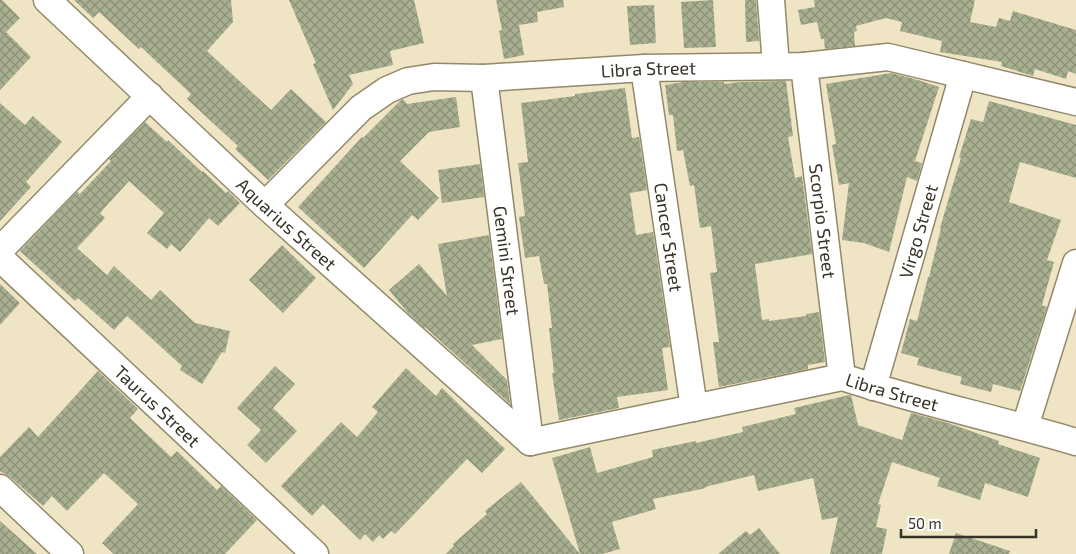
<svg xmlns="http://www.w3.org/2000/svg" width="1076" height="554" font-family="'Exo 2',sans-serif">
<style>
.building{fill:url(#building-cross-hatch)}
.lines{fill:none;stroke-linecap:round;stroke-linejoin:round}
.minor-casing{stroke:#92896a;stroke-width:29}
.minor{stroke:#fff;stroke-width:26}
.labels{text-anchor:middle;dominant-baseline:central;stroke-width:4.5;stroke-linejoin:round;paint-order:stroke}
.street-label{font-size:18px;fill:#373326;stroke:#fff}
</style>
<defs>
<pattern id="building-cross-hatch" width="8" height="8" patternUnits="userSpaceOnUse" patternTransform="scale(1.25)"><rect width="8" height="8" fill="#a8b091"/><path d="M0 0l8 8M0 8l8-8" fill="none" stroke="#8a9076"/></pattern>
</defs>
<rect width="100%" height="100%" fill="#efe5c4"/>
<!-- building -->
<g class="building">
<polygon points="0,0 2,0 20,18 6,32 31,57 0,90"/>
<polygon points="74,0 231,0 233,22 207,51 271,110 291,89 326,122 268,180 235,149 238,146 187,99 191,94 141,47 139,49 99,12 93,18"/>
<polygon points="289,0 414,0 424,43 390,51 393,65 349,75 353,84 333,110 313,64 316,63"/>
<polygon points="496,0 563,0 564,7 537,12 538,22 519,25 524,55 504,59 499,31 502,30"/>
<polygon points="713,0 716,47 684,48 681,2"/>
<polygon points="745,0 756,0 759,41 746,42"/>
<polygon points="814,0 975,0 970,22 996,27 999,18 1010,21 1013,11 1076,30 1076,74 1068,71 1066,79 1035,69 1033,76 1001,66 1002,62 940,52 942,41 900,31 902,22 886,18 856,26 857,31 854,32 855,46 825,49 824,39 821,39 817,22 801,25 798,10 815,7"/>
<polygon points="654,5 656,43 630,45 627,6"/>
<polygon points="891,73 918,80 939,87 915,161 922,163 917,181 907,177 889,252 864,243 842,240 849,183 839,185 832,145 836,144 826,84"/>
<polygon points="786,81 793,136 788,137 795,178 802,176 812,254 755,264 762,320 769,319 769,321 806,316 806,314 819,312 825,362 808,365 808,369 719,387 713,342 719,342 710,273 717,272 711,226 700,228 694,185 690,186 683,150 677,151 673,115 669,115 665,85 684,82 724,82 724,84 740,82"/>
<polygon points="625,88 632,138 639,137 647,190 630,193 636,235 653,232 670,347 662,348 668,390 617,397 619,408 559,420 552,373 554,373 549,328 552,328 547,284 544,284 539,256 525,258 519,217 525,216 518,163 528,162 521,103 575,96 575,94"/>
<polygon points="456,97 460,127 429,132 400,161 439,198 418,220 412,215 364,268 298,207 350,150 362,137 363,138 400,101 403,99 407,104"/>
<polygon points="989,101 1076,125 1076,178 1020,162 1009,202 1061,220 1047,260 1054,262 1042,305 1047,307 1020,391 993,384 991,392 960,384 962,377 917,365 919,358 901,353 910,319 917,321 928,277 929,277 941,228 940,228 953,184 961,158 959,157 971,119 983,122"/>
<polygon points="0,103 25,125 33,116 62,142 26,182 31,187 0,221"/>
<polygon points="145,122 167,142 168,140 202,172 203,171 226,193 228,191 240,203 218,226 209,218 180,252 171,244 167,249 147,233 164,213 129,181 100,213 105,218 77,248 107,275 114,266 151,300 160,290 195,323 230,331 225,353 222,352 202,384 180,370 182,366 127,316 114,330 78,298 75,301 20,251 77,192 80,194 111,161 109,159"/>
<polygon points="480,164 484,197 442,203 438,170"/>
<polygon points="489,235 502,339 472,345 507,380 510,404 425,327 424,328 408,313 389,290 419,264 447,296 438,244"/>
<polygon points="282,245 316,278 283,313 249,280"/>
<polygon points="0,284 20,303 0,325"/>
<polygon points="275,366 295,384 273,408 297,431 266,463 247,445 261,430 237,408"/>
<polygon points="406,368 436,396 442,388 505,449 482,473 467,459 395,534 391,531 383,539 379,535 373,542 365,534 360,540 323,504 312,516 281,486 341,422 357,437 378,412 372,407"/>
<polygon points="98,371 138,409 130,418 171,457 177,451 217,490 221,486 257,520 225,554 114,554 102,543 138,504 104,473 67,511 52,496 43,506 10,477 0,471 0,457 29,427 38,437"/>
<polygon points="849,395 851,395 858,425 902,440 911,413 948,423 999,441 998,444 1040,458 1028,497 985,483 980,500 937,486 940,478 892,462 878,504 881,505 876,527 887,529 882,554 830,554 838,517 822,520 813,478 758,491 754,475 705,487 706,488 653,499 656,509 612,522 620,549 602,554 446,554 454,546 453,544 487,514 485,511 521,482 580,554 552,458 590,447 597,473 653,457 652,450 696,441 696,443 743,432 742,427 796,414 794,408"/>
<polygon points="0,521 37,554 0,554"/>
<polygon points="759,528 780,554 718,554 746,531 750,535"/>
<polygon points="956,533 1010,551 1009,554 949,554"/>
</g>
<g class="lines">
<defs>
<g id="minor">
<path id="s1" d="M47 0 265 205 530 442"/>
<polyline points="771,0 776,66"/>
<path id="s2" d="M804 66 842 377"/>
<path id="s3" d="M644 68 694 408"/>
<path id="s4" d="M484 78 530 442"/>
<path id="s5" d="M265 205 361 108 387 90 408 81 434 77 484 78 644 68 804 66 888 57 1076 102"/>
<polyline points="0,250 150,96"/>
<path id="s6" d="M0 258 315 554"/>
<path id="s7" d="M873 387 963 75"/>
<polyline points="1025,427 1076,263"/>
<path id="s8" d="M530 442 842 377C919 402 999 419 1076 442"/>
<polyline points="0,488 70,554"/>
</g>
</defs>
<!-- minor casing -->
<use href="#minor" class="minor-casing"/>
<!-- minor -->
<use href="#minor" class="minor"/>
</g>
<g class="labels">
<!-- street labels -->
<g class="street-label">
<text stroke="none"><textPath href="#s5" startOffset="432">Libra Street</textPath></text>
<text stroke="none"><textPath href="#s2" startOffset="156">Scorpio Street</textPath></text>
<text stroke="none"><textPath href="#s1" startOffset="328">Aquarius Street</textPath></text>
<text stroke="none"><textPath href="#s7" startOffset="162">Virgo Street</textPath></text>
<text stroke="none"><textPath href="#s3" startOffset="171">Cancer Street</textPath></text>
<text stroke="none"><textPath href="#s4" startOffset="184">Gemini Street</textPath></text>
<text stroke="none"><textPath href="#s8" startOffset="371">Libra Street</textPath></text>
<text stroke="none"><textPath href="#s6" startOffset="216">Taurus Street</textPath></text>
</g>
</g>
<!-- scale -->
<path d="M901 529v8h135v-8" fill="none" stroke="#373326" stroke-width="2.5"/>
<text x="908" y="529" font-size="15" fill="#373326" stroke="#ffffff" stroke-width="4" paint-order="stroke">50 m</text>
</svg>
